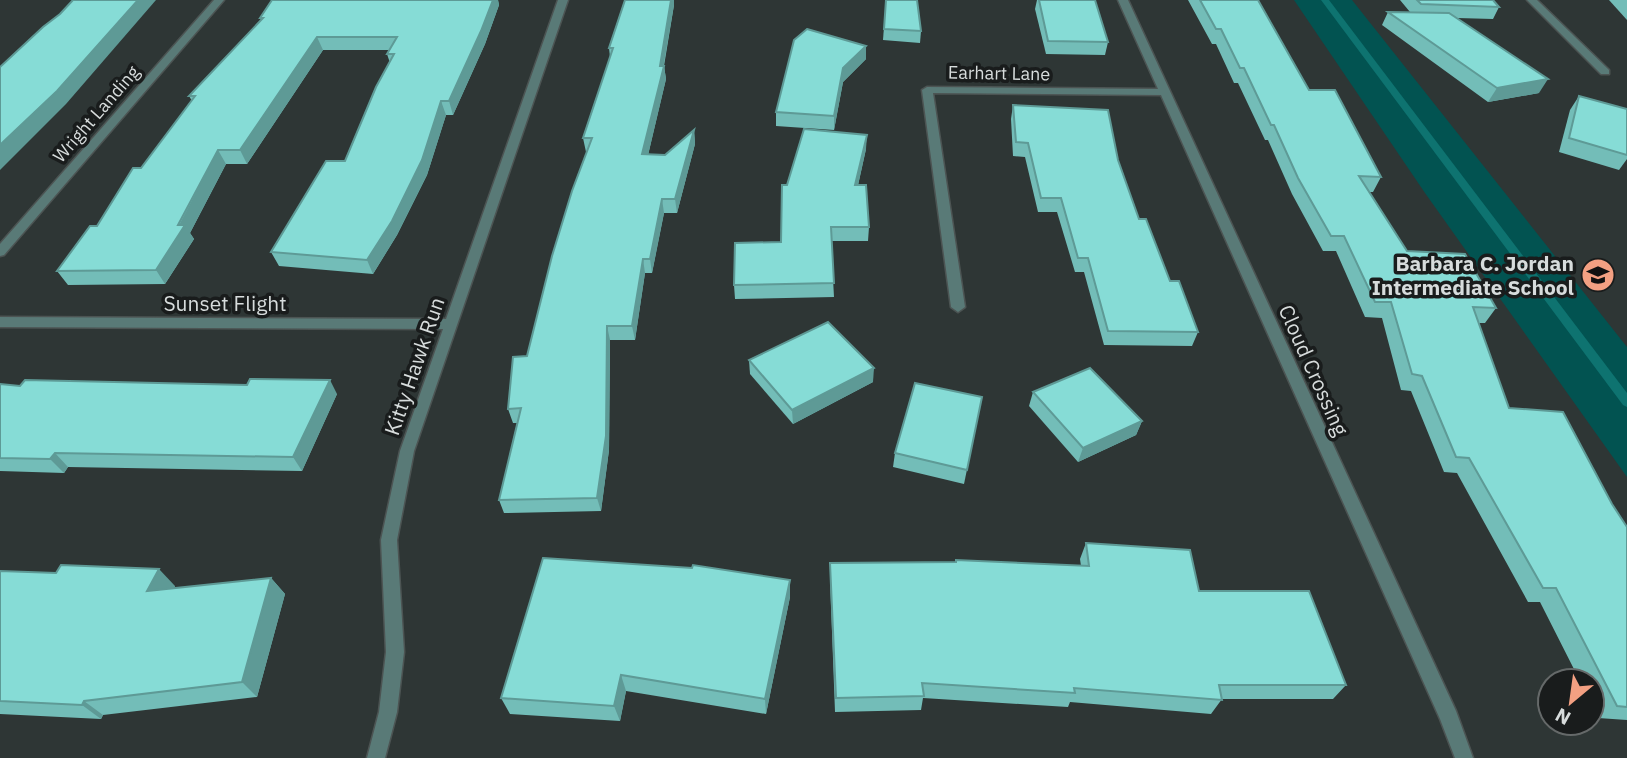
<svg xmlns="http://www.w3.org/2000/svg" width="1627" height="758" font-family="'IBM Plex Sans',sans-serif">
<style>
.green{fill:#025351}
.lines{fill:none;stroke-linecap:round;stroke-linejoin:round}
.stream{fill:#0e7370;fill-rule:evenodd}
.street-casing{stroke:#4c5453;stroke-width:3}
.street{fill:#597a77;fill-rule:evenodd}
.wall{fill:#73bdb8}
.shaded-wall{fill:#5e9a96}
.building{fill:#86dcd6;stroke:#5e9a96;stroke-width:2}
.labels{text-anchor:middle;dominant-baseline:central;stroke-width:7;stroke-linejoin:round;paint-order:stroke}
.far-street-label{font-size:18px;fill:#d7dcdc;stroke:#191c1c}
.poi-label{font-size:21px;font-weight:bold;fill:#d7dcdc;stroke:#191c1c;text-anchor:end}
.street-label{font-size:21px;fill:#d7dcdc;stroke:#191c1c}
</style>
<rect width="100%" height="100%" fill="#2e3635"/>
<!-- green -->
<polygon class="green" points="1294,0 1352,0 1627,347 1627,477 1425,193"/>
<g class="lines">
<!-- stream -->
<polygon class="stream" points="1321,0 1329,0 1627,393 1627,407 1623,405"/>
<defs>
<g id="street">
<polygon points="214,0 224,0 4,255 0,256 0,244"/>
<polygon points="558,0 568,0 414,451 397,540 404,652 397,712 385,758 367,758 379,712 386,652 381,540 400,451 443,329 0,327 0,317 446,319"/>
<polygon points="1118,0 1128,0 1456,711 1473,758 1455,758 1440,719 1161,95 933,93 965,307 958,312 951,307 922,90 927,87 1158,89"/>
<polygon points="1527,0 1537,0 1609,70 1609,74 1601,74"/>
</g>
</defs>
<!-- street casing -->
<use href="#street" class="street-casing"/>
<!-- street -->
<use href="#street" class="street"/>
</g>
<!-- wall -->
<g class="wall">
<polygon points="272,0 498,0 499,5 485,44 453,115 446,115 427,175 397,235 373,274 279,266 271,252 345,161 390,63 387,54 389,50 323,50 247,164 226,164 190,233 194,239 165,284 68,285 57,271 97,226 192,101 189,96 261,20 260,18"/>
<polygon points="625,0 674,0 674,5 664,66 666,79 648,155 665,155 694,130 695,144 677,213 664,213 652,273 645,273 635,340 610,340 609,450 601,511 504,513 499,500 517,423 513,423 508,409 527,356 587,152 586,152 583,138 610,57 609,48"/>
<polygon points="886,0 921,31 920,43 883,40"/>
<polygon points="1037,0 1095,0 1108,42 1105,55 1046,54 1035,9"/>
<polygon points="1188,0 1258,0 1309,90 1381,177 1373,192 1369,192 1407,251 1496,308 1485,323 1479,323 1509,408 1612,504 1627,527 1627,720 1598,718 1592,706 1592,681 1580,681 1540,602 1528,602 1457,473 1444,472 1411,391 1401,390 1382,318 1365,317 1336,251 1323,251 1292,194 1268,140 1265,140 1238,83 1234,83 1216,44 1212,44"/>
<polygon points="1400,0 1493,0 1499,7 1493,19 1457,18 1539,93 1488,102 1382,25 1388,12 1410,12"/>
<polygon points="1609,0 1627,0 1627,20"/>
<polygon points="866,46 866,59 843,82 834,130 776,126 776,112"/>
<polygon points="1579,96 1627,109 1627,159 1619,170 1559,152 1570,110"/>
<polygon points="1013,105 1118,160 1139,219 1170,281 1198,332 1192,346 1104,345 1084,272 1075,272 1057,212 1038,212 1025,157 1013,156 1011,119"/>
<polygon points="866,149 858,185 869,227 868,241 831,241 834,297 735,299 734,285 781,242 787,185"/>
<polygon points="749,360 873,382 793,424 750,374"/>
<polygon points="0,384 20,386 337,394 302,471 68,467 64,473 0,471"/>
<polygon points="1033,392 1142,421 1136,435 1078,462 1029,406"/>
<polygon points="982,397 964,484 893,467 895,453"/>
<polygon points="1086,543 1199,591 1346,685 1333,699 1222,699 1211,714 1070,702 1068,707 923,698 921,710 835,712 830,579 830,563 1081,566 1080,559"/>
<polygon points="692,568 790,580 790,597 766,714 626,691 620,721 510,714 501,698"/>
<polygon points="0,571 175,586 174,588 271,578 285,594 257,697 103,715 101,719 0,714"/>
</g>
<!-- shaded-wall -->
<g class="shaded-wall">
<polygon points="138,0 156,0 66,104 0,170 0,145"/>
<polygon points="489,0 498,0 499,5 485,44 453,115 449,101"/>
<polygon points="671,0 674,0 674,5 663,69 664,66 666,79 645,168 642,154"/>
<polygon points="317,37 323,50 247,164 240,150"/>
<polygon points="866,46 866,59 843,82 834,130 834,116 843,68"/>
<polygon points="1548,79 1539,93 1488,102 1497,88"/>
<polygon points="441,101 446,115 427,175 397,235 373,274 367,260"/>
<polygon points="694,130 695,144 677,213 675,199"/>
<polygon points="867,135 866,149 855,199 855,185"/>
<polygon points="218,150 226,164 190,233 194,239 165,284 156,270"/>
<polygon points="662,199 664,213 652,273 650,259"/>
<polygon points="643,259 645,273 635,340 632,326"/>
<polygon points="607,326 610,340 609,450 601,511 597,498"/>
<polygon points="874,368 873,382 793,424 792,410"/>
<polygon points="330,380 337,394 302,471 293,457"/>
<polygon points="1142,421 1136,435 1078,462 1083,448"/>
<polygon points="55,453 68,467 64,473 50,459"/>
<polygon points="159,569 175,586 163,607 147,591"/>
<polygon points="271,578 285,594 257,697 242,682"/>
<polygon points="790,580 790,597 766,714 765,699"/>
<polygon points="621,675 626,691 620,721 614,706"/>
<polygon points="84,701 103,715 101,719 82,705"/>
</g>
<!-- building -->
<g class="building">
<polygon points="73,0 138,0 57,91 0,145 0,67 43,27 60,14"/>
<polygon points="272,0 493,0 481,31 449,101 441,101 422,160 392,221 367,260 271,252 326,161 345,161 376,87 394,54 387,54 397,37 317,37 240,150 218,150 178,225 185,225 156,270 57,271 90,226 97,226 133,168 141,168 195,96 189,96 263,18 260,18"/>
<polygon points="625,0 671,0 660,66 664,66 642,154 665,155 694,130 675,199 662,199 650,259 643,259 632,326 607,326 606,436 597,498 499,500 521,408 508,409 513,357 527,356 552,256 572,191 592,138 583,138 613,48 609,48"/>
<polygon points="886,0 917,0 921,31 884,29"/>
<polygon points="1039,0 1095,0 1108,42 1048,41"/>
<polygon points="1200,0 1258,0 1309,90 1335,90 1381,177 1359,176 1407,251 1465,254 1496,308 1473,307 1509,408 1563,412 1612,504 1627,527 1627,707 1617,706 1556,588 1543,588 1469,458 1456,457 1422,376 1412,374 1391,302 1375,302 1344,236 1331,236 1298,178 1274,125 1271,125 1244,68 1240,68 1221,29 1216,29"/>
<polygon points="1417,0 1493,0 1499,7 1421,4"/>
<polygon points="1388,12 1449,13 1548,79 1497,88"/>
<polygon points="807,29 866,46 843,68 834,116 776,112 794,40"/>
<polygon points="1579,96 1627,109 1627,155 1569,138"/>
<polygon points="1013,105 1108,110 1118,160 1139,219 1146,219 1170,281 1179,281 1198,332 1108,331 1088,258 1078,258 1061,198 1041,198 1028,143 1016,142"/>
<polygon points="804,129 867,135 855,185 866,185 869,227 831,227 834,283 734,285 735,243 781,242 782,185 787,185"/>
<polygon points="828,322 874,368 792,410 749,360"/>
<polygon points="1090,368 1142,421 1083,448 1033,392"/>
<polygon points="250,379 330,380 293,457 55,453 50,459 0,458 0,384 20,386 25,380 247,385"/>
<polygon points="915,383 982,397 967,470 895,453"/>
<polygon points="1086,543 1190,550 1199,591 1309,591 1346,685 1219,685 1222,700 1074,688 1075,693 922,683 924,696 836,698 830,563 956,562 956,560 1089,566"/>
<polygon points="543,558 692,568 693,565 790,580 765,699 621,675 614,706 501,698"/>
<polygon points="61,565 159,569 147,591 271,578 242,682 84,701 82,705 0,701 0,571 56,573"/>
</g>
<!-- icons -->
<defs>
<symbol id="school-disc" viewBox="-11 -11 22 22"><circle r="9.5" fill="#f3a082" stroke="#191c1c"/><path d="M0-5L7-2L0 1L-7-2ZM-4 1L0 2.5L4 1V4Q0 6-4 4Z" fill="#111"/></symbol>
</defs>
<g fill-rule="evenodd">
<use href="#school-disc" x="1579" y="256" width="38" height="38"/>
</g>
<g class="labels">
<!-- far-street labels -->
<g class="far-street-label">
<text transform="translate(999 73) rotate(1)">Earhart Lane</text>
<text transform="translate(96 114) rotate(-49)">Wright Landing</text>
</g>
<!-- poi labels -->
<g class="poi-label">
<text x="1574" y="263">Barbara C. Jordan<tspan x="1574" dy="24">Intermediate School</tspan></text>
</g>
<!-- street labels -->
<g class="street-label">
<text x="225" y="303">Sunset Flight</text>
<text transform="translate(414 366) rotate(-71)">Kitty Hawk Run</text>
<text transform="translate(1314 370) rotate(66)">Cloud Crossing</text>
</g>
</g>
<!-- north arrow -->
<g transform="translate(1571 702) rotate(209)"><circle r="33" fill="#191c1c" stroke="#656969" stroke-width="2"/>
<path d="M0-5L12 26L0 18L-12 26Z" fill="#f3a082"/>
<text y="-10" font-size="19" font-weight="bold" text-anchor="middle" fill="#d7dcdc">N</text>
</g>
</svg>
